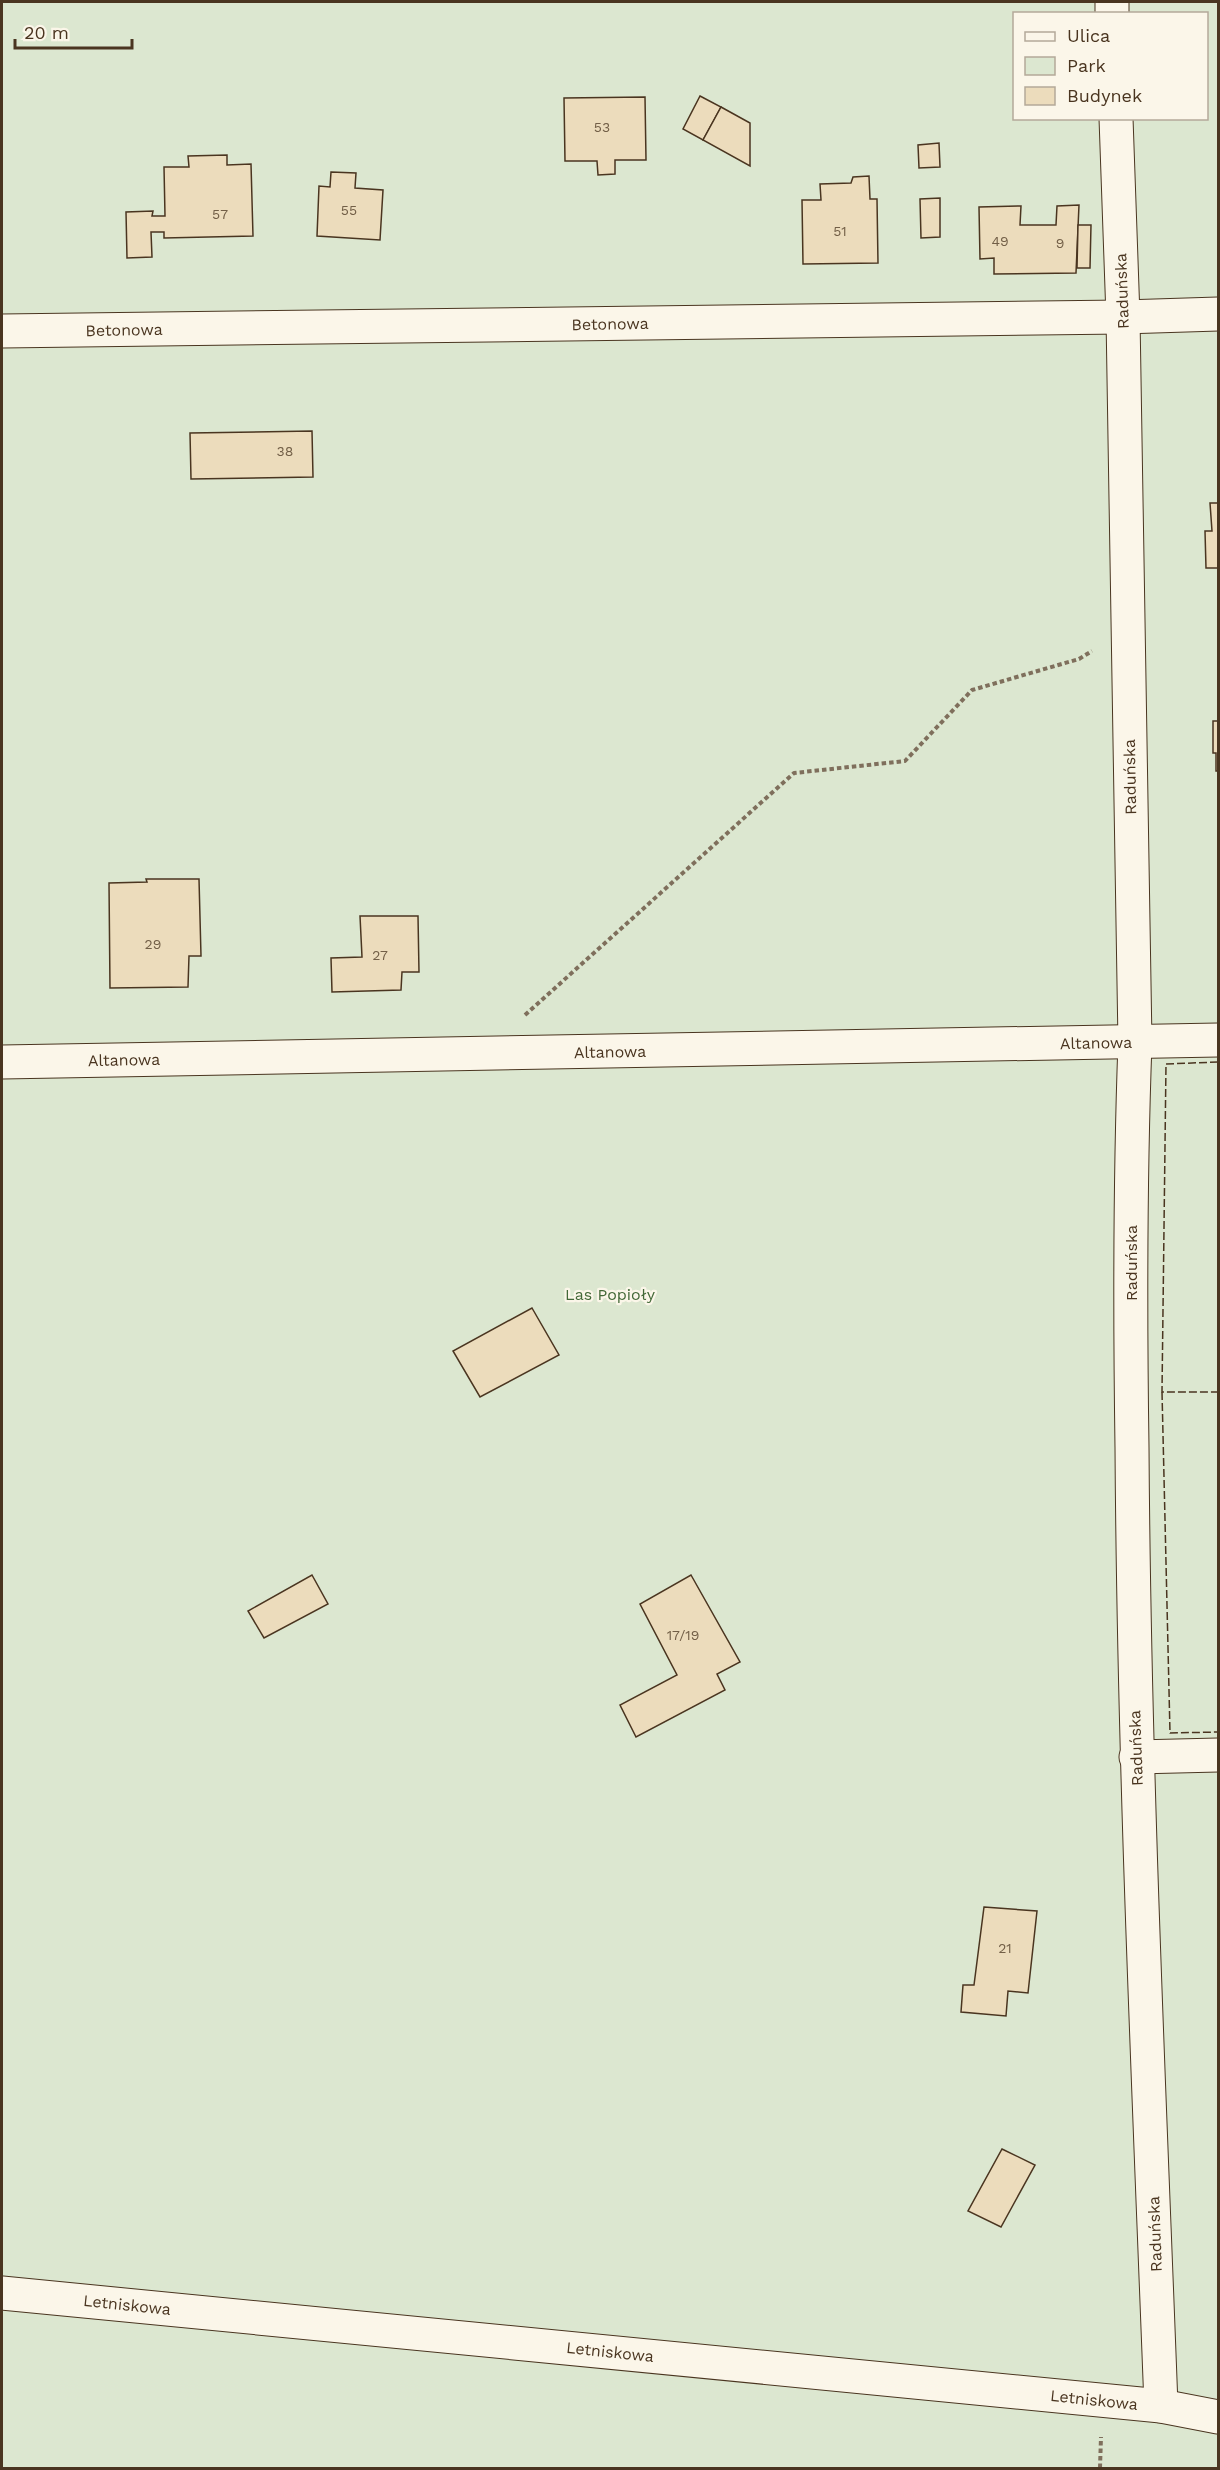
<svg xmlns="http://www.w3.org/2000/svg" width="1220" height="2470" font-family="'Work Sans',sans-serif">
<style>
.green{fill:#dce7d0;stroke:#887966;stroke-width:1.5;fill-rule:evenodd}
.building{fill:#ecdcbc;stroke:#4a3520;stroke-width:1.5}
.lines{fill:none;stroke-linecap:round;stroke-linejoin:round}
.street-casing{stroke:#4a3520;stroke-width:35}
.path{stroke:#7f6f5c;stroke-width:4;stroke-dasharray:4.5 3;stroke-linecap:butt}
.street{stroke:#fbf6e9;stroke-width:33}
.fence{stroke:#4a3520;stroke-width:1.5;stroke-dasharray:8 3;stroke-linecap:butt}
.labels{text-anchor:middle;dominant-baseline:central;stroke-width:4.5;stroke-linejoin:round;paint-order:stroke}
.number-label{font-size:14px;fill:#725f47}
.street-label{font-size:16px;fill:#4a3520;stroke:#fbf6e9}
.park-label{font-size:16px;fill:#436837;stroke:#fbf6e9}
</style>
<rect width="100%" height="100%" fill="#fbf6e9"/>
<!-- green -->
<path class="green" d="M2 2H1218V2468H2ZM1014 14H1206V118H1014Z"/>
<!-- building -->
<g class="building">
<polygon points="700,96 721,107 703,140 683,129"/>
<polygon points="645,97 646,160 615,160 615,174 598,175 597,161 565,161 564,98"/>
<polygon points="721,107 750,123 750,166 703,140"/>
<polygon points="939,143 940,167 919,168 918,145"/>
<polygon points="227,155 227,165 251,164 253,236 164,238 164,232 151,232 152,257 127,258 126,212 153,211 152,216 165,216 164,167 189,167 188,156"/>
<polygon points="331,172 356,173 355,188 383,190 380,240 317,236 319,186 330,187"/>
<polygon points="869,176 870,199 877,199 878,263 803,264 802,200 821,200 820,184 851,183 853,177"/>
<polygon points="940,198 940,237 921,238 920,199"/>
<polygon points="1079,205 1076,273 994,274 994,258 980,259 979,207 1021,206 1020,225 1056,225 1057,206"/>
<polygon points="1078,225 1091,225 1090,268 1077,268"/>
<polygon points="312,431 313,477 191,479 190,433"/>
<polygon points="1210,503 1218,503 1218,568 1206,568 1205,531 1212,531"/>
<polygon points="1213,721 1218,721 1218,771 1216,771 1216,753 1213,753"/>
<polygon points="146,879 199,879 201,956 189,956 188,987 110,988 109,883 147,882"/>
<polygon points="360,916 418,916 419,972 402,972 401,990 332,992 331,958 362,957"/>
<polygon points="532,1308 559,1355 480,1397 453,1351"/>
<polygon points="312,1575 328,1604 264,1638 248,1611"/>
<polygon points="691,1575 740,1662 717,1674 725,1690 636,1737 620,1705 677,1675 640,1604"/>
<polygon points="984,1907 1037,1911 1028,1993 1008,1991 1006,2016 961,2012 963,1985 974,1985"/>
<polygon points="1002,2149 1035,2165 1001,2227 968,2211"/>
</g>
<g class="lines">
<defs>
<g id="street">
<polyline points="1112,2 1112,14"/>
<path d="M1116 118 1123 317 1135 1043C1130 1177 1130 1312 1132 1447 1134 1767 1149 2087 1161 2406"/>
<polyline points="2,331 1123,317 1218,314"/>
<polyline points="2,1062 1218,1040"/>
<polyline points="1136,1757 1218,1755"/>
<polyline points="2,2293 1161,2406 1218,2417"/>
</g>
</defs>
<!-- street casing -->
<use href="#street" class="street-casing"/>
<!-- path -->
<g class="path">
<polyline points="525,1015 794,773 905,761 972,690 1079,659 1092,651"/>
<polyline points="1100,2468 1101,2437"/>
</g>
<!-- street -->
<use href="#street" class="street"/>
<!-- fence -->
<g class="fence">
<polyline points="1218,1062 1166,1064 1162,1392 1218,1392"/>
<polyline points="1162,1392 1170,1733 1218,1732"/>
</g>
</g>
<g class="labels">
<!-- number labels -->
<g class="number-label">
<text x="602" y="127">53</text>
<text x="349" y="210">55</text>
<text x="220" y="214">57</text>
<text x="840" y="231">51</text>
<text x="1000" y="241">49</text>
<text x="1060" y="243">9</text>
<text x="285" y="451">38</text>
<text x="153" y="944">29</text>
<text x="380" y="955">27</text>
<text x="683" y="1635">17/19</text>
<text x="1005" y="1948">21</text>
</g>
<!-- street labels -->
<g class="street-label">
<text transform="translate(1122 291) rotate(-92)">Raduńska</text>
<text transform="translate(610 324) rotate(-1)">Betonowa</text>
<text transform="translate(124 330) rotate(-1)">Betonowa</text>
<text transform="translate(1130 777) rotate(-91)">Raduńska</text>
<text transform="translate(1096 1043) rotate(-1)">Altanowa</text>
<text transform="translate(610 1052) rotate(-1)">Altanowa</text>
<text transform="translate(124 1060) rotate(-1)">Altanowa</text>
<text transform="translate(1131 1263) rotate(-90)">Raduńska</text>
<text transform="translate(1136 1748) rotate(-92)">Raduńska</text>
<text transform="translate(1155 2234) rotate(-92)">Raduńska</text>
<text transform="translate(127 2305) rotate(6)">Letniskowa</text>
<text transform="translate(610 2352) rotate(6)">Letniskowa</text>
<text transform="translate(1094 2400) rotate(6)">Letniskowa</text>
</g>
<!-- park labels -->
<g class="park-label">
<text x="610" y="1294">Las Popioły</text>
</g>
</g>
<!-- border -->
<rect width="1220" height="2470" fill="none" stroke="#4a3520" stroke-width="6"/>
<!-- legend -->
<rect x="1013" y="12" width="195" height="108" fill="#fbf6e9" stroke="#b4a999" stroke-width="1.5"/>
<rect x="1025" y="32" width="30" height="9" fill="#fbf6e9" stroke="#b4a999" stroke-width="1.5"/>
<text x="1067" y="42" font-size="18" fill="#4a3520">Ulica</text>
<rect x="1025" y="57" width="30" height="18" fill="#dce7d0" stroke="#b4a999" stroke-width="1.5"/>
<text x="1067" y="72" font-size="18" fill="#4a3520">Park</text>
<rect x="1025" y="87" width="30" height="18" fill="#ecdcbc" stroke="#b4a999" stroke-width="1.5"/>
<text x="1067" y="102" font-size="18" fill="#4a3520">Budynek</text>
<!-- scale -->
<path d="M15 39v9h117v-9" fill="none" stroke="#4a3520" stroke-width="3"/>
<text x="24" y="39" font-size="18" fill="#4a3520" stroke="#fbf6e9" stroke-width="4.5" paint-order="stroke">20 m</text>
</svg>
